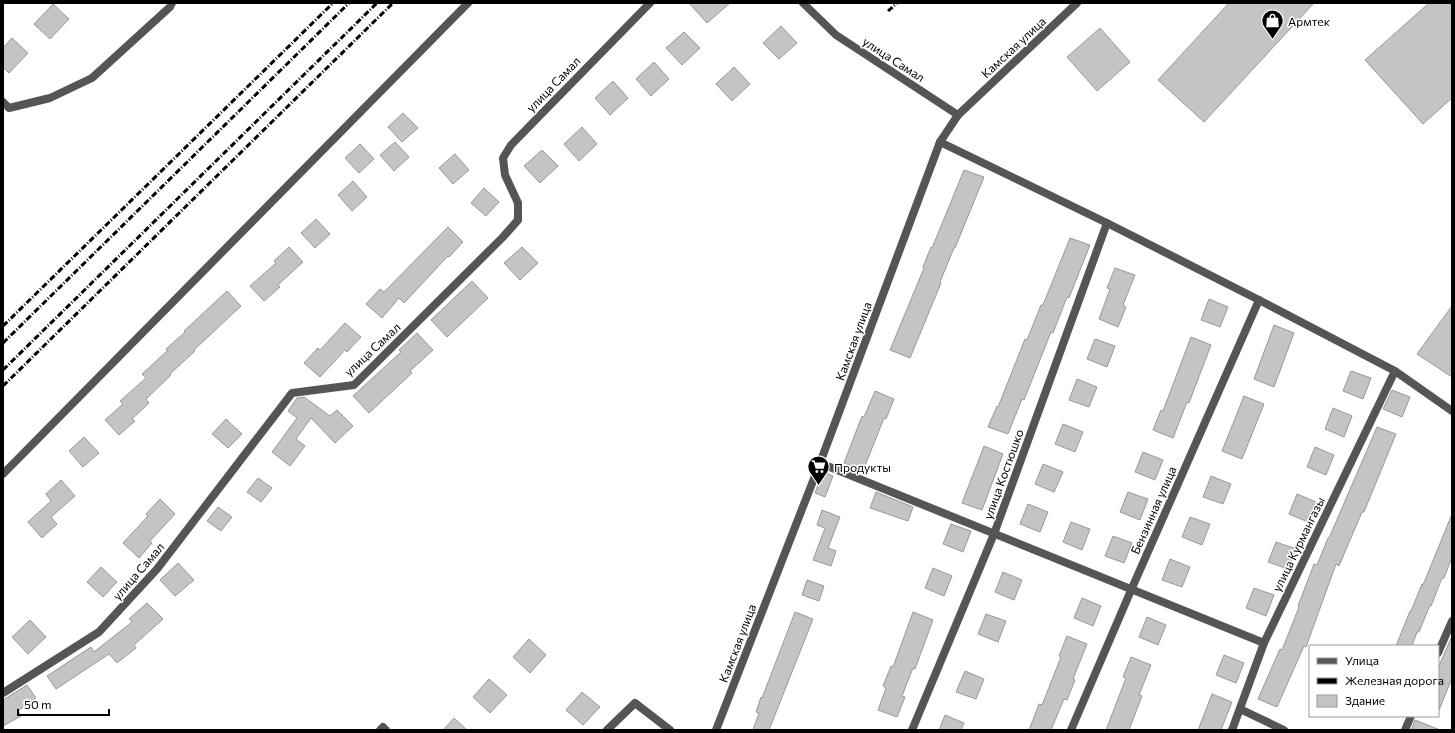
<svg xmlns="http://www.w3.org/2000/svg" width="1455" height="733" font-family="Commissioner,sans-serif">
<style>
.building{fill:#c4c4c4;stroke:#999}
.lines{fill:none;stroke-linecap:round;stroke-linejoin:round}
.street{stroke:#555;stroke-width:8}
.rail{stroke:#000;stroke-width:3;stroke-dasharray:6 2 1 2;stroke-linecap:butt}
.labels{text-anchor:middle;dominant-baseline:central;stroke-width:3;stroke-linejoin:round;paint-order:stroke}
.poi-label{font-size:12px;fill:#000;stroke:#fff;text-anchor:start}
.street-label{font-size:12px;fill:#000;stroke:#fff}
</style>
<rect width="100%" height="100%" fill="#fff"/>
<!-- building -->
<g class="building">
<polygon points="689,3 730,3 707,23"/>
<polygon points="1229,3 1314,3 1204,122 1158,80"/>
<polygon points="1429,3 1452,3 1452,98 1423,124 1365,60"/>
<polygon points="53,4 69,19 50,39 34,24"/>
<polygon points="781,26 797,43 779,59 763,43"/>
<polygon points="1100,28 1130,62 1097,91 1067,57"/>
<polygon points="684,32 700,48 682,65 666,48"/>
<polygon points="12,38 28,53 9,73 3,67 3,48"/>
<polygon points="654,62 669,79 651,96 636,79"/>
<polygon points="734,67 750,84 732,101 716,84"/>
<polygon points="613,81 628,98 610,115 595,98"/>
<polygon points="403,113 418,128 402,142 388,127"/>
<polygon points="582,127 597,144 579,161 564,144"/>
<polygon points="395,142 409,157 394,171 380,155"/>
<polygon points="360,144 374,159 359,173 345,158"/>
<polygon points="542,150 558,166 540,183 524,166"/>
<polygon points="455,154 469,170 453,184 439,168"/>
<polygon points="964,170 984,177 955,248 954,248 940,282 941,283 910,358 890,350 924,268 923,267 931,247 932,248"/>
<polygon points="353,181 367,197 352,211 338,195"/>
<polygon points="484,188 499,202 486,216 471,203"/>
<polygon points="316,219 330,234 315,248 301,233"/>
<polygon points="448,227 463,242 449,257 448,256 404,303 399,298 382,318 366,304 380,289 384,292"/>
<polygon points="1070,238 1090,245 1069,298 1067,297 1053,333 1051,332 1024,400 1022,399 1008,434 988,427 997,406 998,407 1025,339 1027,340 1041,305 1043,305"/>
<polygon points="289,247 303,262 278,285 280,287 264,301 250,286 276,263 274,261"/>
<polygon points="522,247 538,263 520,280 504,263"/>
<polygon points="1115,268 1135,275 1123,305 1126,307 1118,327 1099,319 1110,289 1107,288"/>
<polygon points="472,281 488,298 447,337 431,320"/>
<polygon points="227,291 241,306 194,350 195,351 170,374 171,375 146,399 149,403 132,419 135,421 119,435 105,420 123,404 120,401 146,378 142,374 167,351 166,349 185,332 184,331"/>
<polygon points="1209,299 1228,307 1220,327 1201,320"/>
<polygon points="1452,306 1452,377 1417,354"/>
<polygon points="345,323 361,337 347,352 345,350 320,377 304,363 318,348 320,350"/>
<polygon points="1274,325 1294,333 1274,387 1254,379"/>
<polygon points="417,333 433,350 410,371 412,373 369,413 353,396 401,352 399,350"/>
<polygon points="1191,337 1211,345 1189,403 1187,402 1173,438 1153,430 1161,410 1163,411"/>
<polygon points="1095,339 1115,346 1107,367 1087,359"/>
<polygon points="1351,371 1371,378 1363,399 1343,391"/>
<polygon points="1077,379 1097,387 1089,407 1069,400"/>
<polygon points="1392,390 1410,397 1402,417 1383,409"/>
<polygon points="875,391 894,399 886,419 884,418 863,471 844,463 862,416 864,417"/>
<polygon points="1244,396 1264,404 1242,459 1222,451"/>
<polygon points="304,397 330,416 337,410 353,426 335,443 311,418 296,439 305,446 290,466 272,452 297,418 288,411 297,398"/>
<polygon points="1333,408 1352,416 1344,437 1325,429"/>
<polygon points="226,419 242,434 228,448 212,434"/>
<polygon points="1063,424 1083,432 1075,452 1055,444"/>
<polygon points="1377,427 1396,434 1364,512 1362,512 1339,566 1336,564 1306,647 1304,646 1277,707 1258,699 1280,649 1282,650 1299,607 1298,606 1314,564 1317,565 1328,538 1329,538"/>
<polygon points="84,437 99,453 83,467 69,451"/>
<polygon points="984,446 1003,454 982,510 962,503"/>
<polygon points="1315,447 1334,455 1326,475 1307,467"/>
<polygon points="1143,452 1163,460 1155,480 1135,472"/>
<polygon points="1043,464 1063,472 1054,492 1035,484"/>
<polygon points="823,472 833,476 825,497 815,493"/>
<polygon points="1211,476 1231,484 1223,504 1203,497"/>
<polygon points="258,478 272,488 261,502 247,492"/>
<polygon points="61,480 75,496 51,517 57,524 42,538 28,522 51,501 46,494"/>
<polygon points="876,492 913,507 908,521 870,508"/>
<polygon points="1128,492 1148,499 1140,520 1120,512"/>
<polygon points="1297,494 1316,502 1308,522 1289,514"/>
<polygon points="160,499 175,514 150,541 152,543 139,558 123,543 148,516 146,514"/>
<polygon points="1028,504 1048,512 1040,532 1020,524"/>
<polygon points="218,507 232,517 221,531 207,521"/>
<polygon points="822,510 840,517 828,548 836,551 831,566 813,560 825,528 817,525"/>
<polygon points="1452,514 1452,557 1444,578 1442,578 1431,606 1430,605 1419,632 1417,632 1412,646 1396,646 1410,611 1411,611 1422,584 1423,585"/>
<polygon points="1190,517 1210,524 1202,545 1182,537"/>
<polygon points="1071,522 1090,529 1082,550 1063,542"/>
<polygon points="951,524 971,531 963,552 943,544"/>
<polygon points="1113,536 1132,543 1124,563 1105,556"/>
<polygon points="1276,542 1296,549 1288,569 1268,562"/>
<polygon points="1170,559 1190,567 1182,587 1162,580"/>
<polygon points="178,563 194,580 175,596 160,580"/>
<polygon points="101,567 117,582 103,597 87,582"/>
<polygon points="933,568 952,576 944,596 925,588"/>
<polygon points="1003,572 1022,580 1014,600 995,592"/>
<polygon points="807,580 824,586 819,601 802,595"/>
<polygon points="1254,588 1274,595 1266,616 1246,608"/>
<polygon points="1082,598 1101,606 1093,626 1074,618"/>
<polygon points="147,603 163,619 134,645 136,648 117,663 109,654 56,689 47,676 91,647 94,652 132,622 129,619"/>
<polygon points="795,612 813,619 769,730 753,730 759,713 756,712 761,697 762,698"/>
<polygon points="913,612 933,620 915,669 913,668 902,696 905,697 897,717 878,710 886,688 883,686 891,666 893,667"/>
<polygon points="986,614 1006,621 998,642 978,634"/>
<polygon points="1147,617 1166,625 1158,645 1139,637"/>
<polygon points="30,620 46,637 28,654 12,637"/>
<polygon points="1067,636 1087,644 1073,679 1075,680 1067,700 1064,699 1051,730 1029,730 1039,704 1042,705 1061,657 1059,656"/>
<polygon points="1452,636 1452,678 1439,710 1438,668"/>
<polygon points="529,639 546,655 530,673 513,657"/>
<polygon points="1224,655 1244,663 1236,683 1216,675"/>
<polygon points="1131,657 1151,665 1139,695 1142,696 1129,730 1106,730 1126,678 1123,677"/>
<polygon points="965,671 984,679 976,699 956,692"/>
<polygon points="489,679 507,695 490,713 473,697"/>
<polygon points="27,685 36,698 18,711 21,716 3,726 3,700"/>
<polygon points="582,692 600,707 583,725 566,710"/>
<polygon points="1212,694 1232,702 1221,730 1198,730"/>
<polygon points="945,715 964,723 961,730 939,730"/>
<polygon points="454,718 467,730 443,730"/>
<polygon points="1415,720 1440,730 1411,730"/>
</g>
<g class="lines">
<!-- street -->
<g class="street">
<polyline points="803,3 836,35 958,115"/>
<polyline points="3,102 9,108 50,98 92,78 170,7 172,3"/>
<polyline points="940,142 1107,223 1259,300 1395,371 1452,411"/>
<polyline points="820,463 1264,643"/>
<polyline points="3,474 468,3"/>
<polyline points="1438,653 1452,621"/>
<polyline points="3,693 99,632 157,569 292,393 354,385 503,237 518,220 518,203 505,175 503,158 511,145 650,3"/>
<polyline points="1240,709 1284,730"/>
<polyline points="380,730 383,727 386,730"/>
<polyline points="607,730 635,703 670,730"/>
<polyline points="716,730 820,463 940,142 958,115 1077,3"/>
<polyline points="912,730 994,534 1107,223"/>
<polyline points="1071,730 1132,588 1259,300"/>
<polyline points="1232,730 1264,643 1395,371"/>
<polyline points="1405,730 1411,716"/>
</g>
<!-- rail -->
<g class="rail">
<polyline points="888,11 897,3"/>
<polyline points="3,326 333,3"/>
<polyline points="3,343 349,3"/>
<polyline points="3,370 377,3"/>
<polyline points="3,386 393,3"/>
</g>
</g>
<!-- icons -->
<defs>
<symbol id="shop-pin" viewBox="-11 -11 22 30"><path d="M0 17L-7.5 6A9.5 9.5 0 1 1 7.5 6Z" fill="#000" stroke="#fff"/><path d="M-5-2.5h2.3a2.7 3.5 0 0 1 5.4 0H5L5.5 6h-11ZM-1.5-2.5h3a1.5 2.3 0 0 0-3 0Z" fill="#fff"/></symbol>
<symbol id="supermarket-pin" viewBox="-11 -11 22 30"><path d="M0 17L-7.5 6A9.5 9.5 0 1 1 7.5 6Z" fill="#000" stroke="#fff"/><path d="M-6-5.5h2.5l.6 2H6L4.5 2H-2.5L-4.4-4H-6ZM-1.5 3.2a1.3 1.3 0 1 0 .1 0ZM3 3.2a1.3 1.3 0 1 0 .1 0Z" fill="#fff"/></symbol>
</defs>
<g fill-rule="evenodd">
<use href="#shop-pin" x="1260" y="8" width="25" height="34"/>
<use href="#supermarket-pin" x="806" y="454" width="25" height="34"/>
</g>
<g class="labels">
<!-- poi labels -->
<g class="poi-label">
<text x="1288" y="21">Армтек</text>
<text x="834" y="467">Продукты</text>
</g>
<!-- street labels -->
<g class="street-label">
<text transform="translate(1013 47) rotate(-43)">Камская улица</text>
<text transform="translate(894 59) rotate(33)">улица Самал</text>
<text transform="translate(553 84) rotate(-46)">улица Самал</text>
<text transform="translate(853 341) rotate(-70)">Камская улица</text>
<text transform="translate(372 349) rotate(-43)">улица Самал</text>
<text transform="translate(1003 474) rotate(-70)">улица Костюшко</text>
<text transform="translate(1153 510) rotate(-66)">Бензинная улица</text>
<text transform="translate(1298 544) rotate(-64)">улица Курмангазы</text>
<text transform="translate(138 571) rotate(-49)">улица Самал</text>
<text transform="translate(737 643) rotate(-69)">Камская улица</text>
</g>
</g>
<!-- border -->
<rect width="1455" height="733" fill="none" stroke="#000000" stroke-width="8"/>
<!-- legend -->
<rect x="1309" y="645" width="130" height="72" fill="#ffffff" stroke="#999999"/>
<rect x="1317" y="658" width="20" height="6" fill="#555555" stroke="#999999"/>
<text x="1345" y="665" font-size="12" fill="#000000">Улица</text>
<rect x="1317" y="678" width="20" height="6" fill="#000000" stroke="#999999"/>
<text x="1345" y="685" font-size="12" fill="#000000">Железная дорога</text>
<rect x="1317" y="695" width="20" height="12" fill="#c4c4c4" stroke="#999999"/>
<text x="1345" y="705" font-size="12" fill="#000000">Здание</text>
<!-- scale -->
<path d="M18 709v6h91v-6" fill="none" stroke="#000000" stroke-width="2"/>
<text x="24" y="709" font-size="12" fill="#000000" stroke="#ffffff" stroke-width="3" paint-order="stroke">50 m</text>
</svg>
